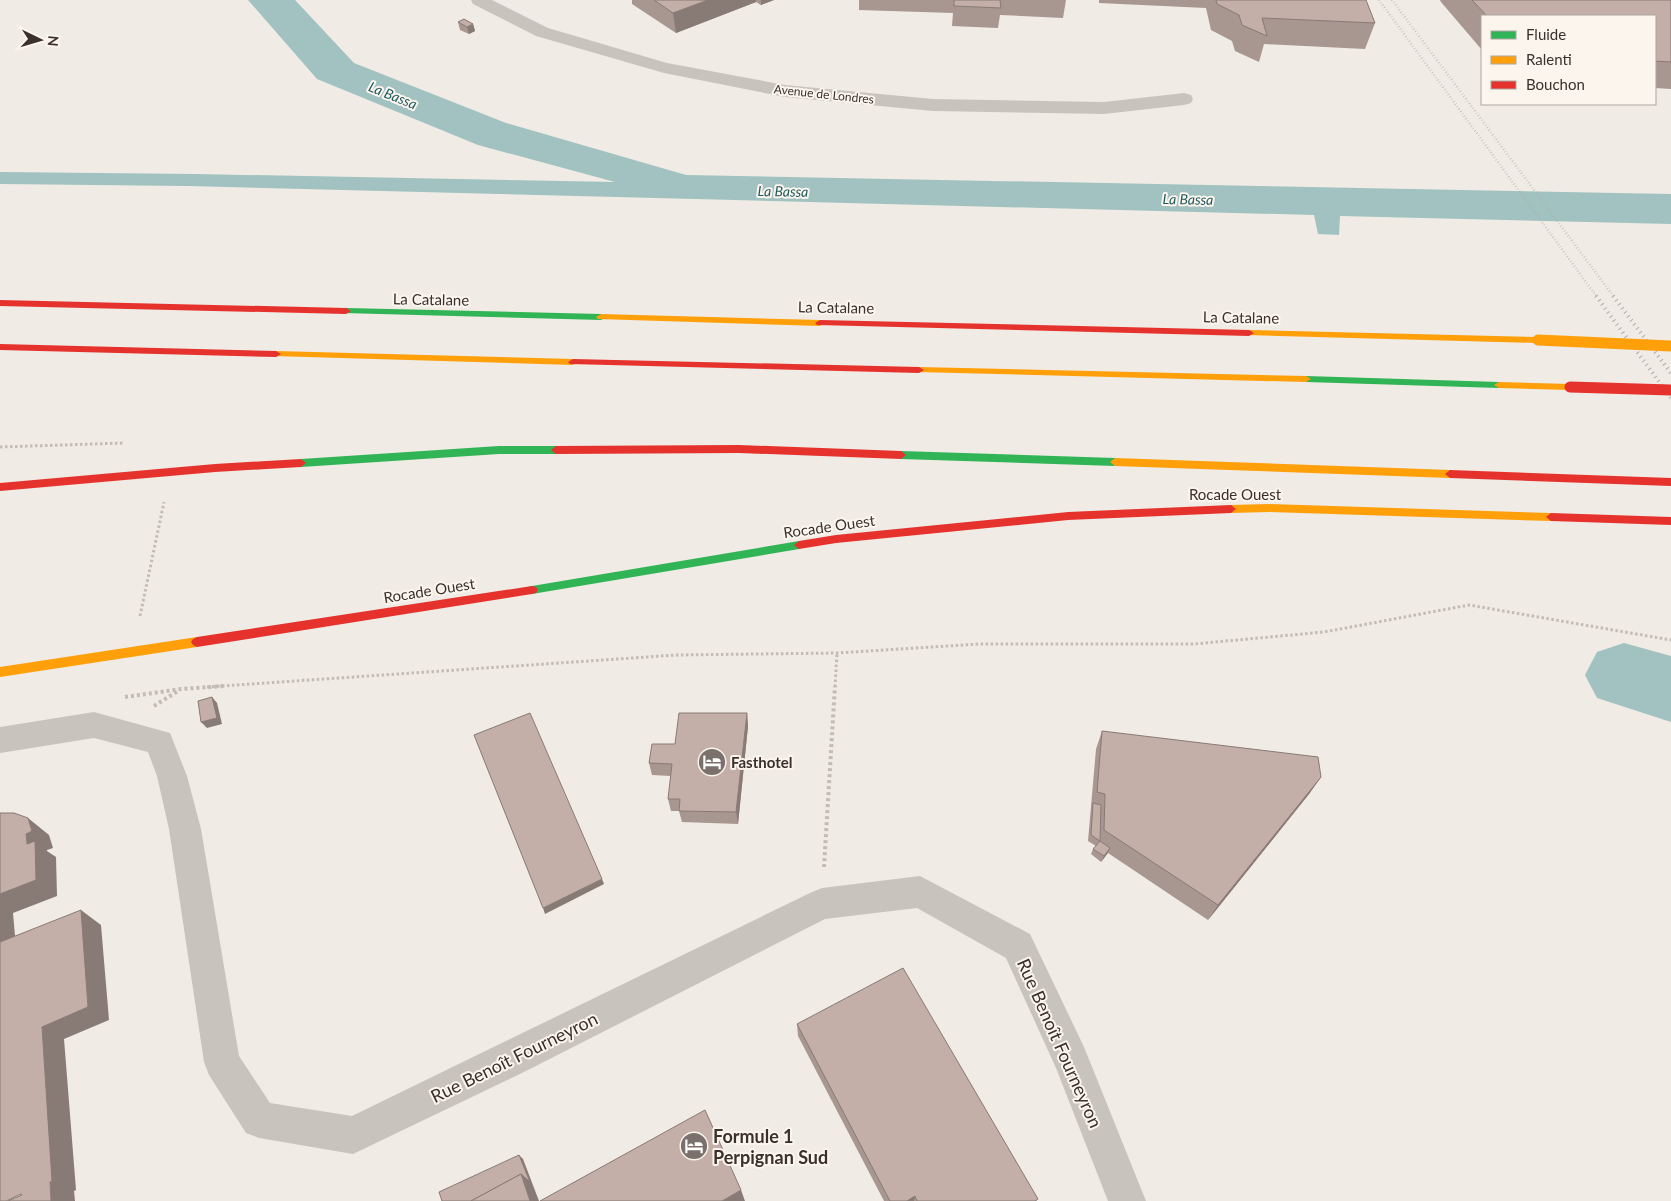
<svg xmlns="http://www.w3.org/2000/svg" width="1671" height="1201" font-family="Lato,sans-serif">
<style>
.water{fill:#a1c2c1}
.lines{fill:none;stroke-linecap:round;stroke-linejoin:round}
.river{fill:#a1c2c1;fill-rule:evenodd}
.path-far1{stroke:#c2bbb6;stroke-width:3;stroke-dasharray:2.5 2.5;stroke-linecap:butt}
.path{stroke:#c2bbb6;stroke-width:4;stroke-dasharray:3 3;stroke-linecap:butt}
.street{fill:#c9c3be;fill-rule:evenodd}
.fast{fill:#30b455;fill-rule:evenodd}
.slow{fill:#ff9f0a;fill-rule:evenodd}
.jam{fill:#e5322d;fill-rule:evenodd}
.rail-far1{stroke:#b1aca8;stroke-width:2.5;stroke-dasharray:0.5 2.5;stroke-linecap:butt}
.rail{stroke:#b1aca8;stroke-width:4;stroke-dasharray:1 4;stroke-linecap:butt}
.slow-bridge{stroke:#ff9f0a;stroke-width:11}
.jam-bridge{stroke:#e5322d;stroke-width:11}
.wall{fill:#a89690}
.shaded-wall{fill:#887a75}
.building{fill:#c3afa7;stroke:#887a75}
.labels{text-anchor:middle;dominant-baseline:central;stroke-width:4;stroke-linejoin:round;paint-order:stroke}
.far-street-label{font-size:12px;fill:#3b302b;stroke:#fbf5ee}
.far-water-label{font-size:14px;font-style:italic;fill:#1f5a5e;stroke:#fbf5ee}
.street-label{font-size:15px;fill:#3b302b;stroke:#fbf5ee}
.poi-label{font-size:15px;font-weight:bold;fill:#3b302b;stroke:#fbf5ee;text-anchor:start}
.near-street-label{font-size:18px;fill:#3b302b;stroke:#fbf5ee}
.near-poi-label{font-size:18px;font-weight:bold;fill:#3b302b;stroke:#fbf5ee;text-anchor:start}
</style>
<rect width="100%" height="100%" fill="#f0ebe5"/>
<!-- water -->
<polygon class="water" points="248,0 295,0 354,63 506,123 686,175 1671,194 1671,224 1340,216 1339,235 1318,234 1314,215 188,186 0,184 0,172 195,174 615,182 478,145 317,79"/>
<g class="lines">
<!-- river -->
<polygon class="river" points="1624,643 1671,656 1671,722 1597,698 1585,675 1597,652"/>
<!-- path-far1 -->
<g class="path-far1">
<polyline points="0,447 124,443"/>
<polyline points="140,616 164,502"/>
<polyline points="207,687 676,655 837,653 979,644 1194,644 1324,632 1469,605 1671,640"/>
<polyline points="835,687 837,653"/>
</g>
<!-- path -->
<g class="path">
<polyline points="125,697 181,689 225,686"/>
<polyline points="154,706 178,691"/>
<polyline points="824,867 835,686"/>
</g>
<!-- street -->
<g class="street">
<polygon points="471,0 492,0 548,28 667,63 785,85 933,99 1104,102 1184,93 1191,95 1193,99 1191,103 1184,105 1104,114 933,111 785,97 664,73 536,36 473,4"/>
<polygon points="94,712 170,733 187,776 201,829 239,1056 270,1103 352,1116 810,893 822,888 920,876 1030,934 1084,1047 1146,1201 1108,1201 1056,1068 1006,958 917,908 825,919 526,1071 353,1154 259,1138 246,1133 209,1075 204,1062 169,829 157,776 148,752 94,738 0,753 0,727"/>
</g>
<!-- fast -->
<g class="fast">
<polygon points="346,308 601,314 606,317 601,320 343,313 341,311"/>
<polygon points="1306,376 1499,382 1504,385 1499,388 1306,382 1301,379"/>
<polygon points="499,446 556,446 561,450 556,454 499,454 301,467 296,463 301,459"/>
<polygon points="901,451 1115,458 1120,462 1115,466 901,459 896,455"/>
<polygon points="799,541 804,545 799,549 532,594 528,593 526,590 528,587 532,586"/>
</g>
<!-- slow -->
<g class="slow">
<polygon points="601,314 820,320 825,323 820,326 598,319 596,317"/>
<polygon points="1249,330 1538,337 1543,340 1538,343 1246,335 1244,333"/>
<polygon points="276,351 573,359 578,362 573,365 273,356 271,354"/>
<polygon points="919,367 1306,376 1311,379 1306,382 916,372 914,370"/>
<polygon points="1499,382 1570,384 1575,387 1570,390 1499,388 1494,385"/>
<polygon points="1115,458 1450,470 1455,474 1450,478 1115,466 1110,462"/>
<polygon points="1269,504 1551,513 1556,517 1551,521 1269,512 1231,513 1226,509 1231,505"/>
<polygon points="197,637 201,639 203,642 201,645 197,647 0,677 0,667"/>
</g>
<!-- jam -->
<g class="jam">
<polygon points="0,300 346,308 351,311 346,314 0,306"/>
<polygon points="820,320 1249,330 1254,333 1249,336 817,325 815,323"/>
<polygon points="0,344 276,351 281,354 276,357 0,350"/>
<polygon points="573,359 919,367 924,370 919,373 570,364 568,362"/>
<polygon points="739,445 901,451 906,455 901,459 739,453 556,454 551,450 556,446"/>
<polygon points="301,459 306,463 301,467 215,472 0,491 0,483 215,464"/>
<polygon points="1450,470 1671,478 1671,486 1450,478 1445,474"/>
<polygon points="1231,505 1236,509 1231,513 1068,520 836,543 799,549 794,545 799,541 836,535 1068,512"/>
<polygon points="1551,513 1671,517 1671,525 1551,521 1546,517"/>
<polygon points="532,586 536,587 538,590 536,593 532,594 197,647 193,645 191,642 193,639 197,637"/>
</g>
<!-- rail-far1 -->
<g class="rail-far1">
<polyline points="1379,0 1597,297"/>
<polyline points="1392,0 1614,297"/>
</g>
<!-- rail -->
<g class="rail">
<polyline points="1596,296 1671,398"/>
<polyline points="1613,296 1671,373"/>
</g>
<!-- slow-bridge -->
<polyline class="slow-bridge" points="1538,340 1671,346"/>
<!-- jam-bridge -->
<polyline class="jam-bridge" points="1570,387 1671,390"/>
</g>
<!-- wall -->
<g class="wall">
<polygon points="632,0 774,0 761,5 756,2 676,33 632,4"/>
<polygon points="859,0 1066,0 1063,18 1000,15 998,28 952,26 953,13 859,10"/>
<polygon points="1099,0 1366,0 1375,23 1365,49 1264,44 1259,62 1235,51 1232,41 1211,30 1206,8 1099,3"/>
<polygon points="1440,0 1671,0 1671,89 1655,88 1655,16 1482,16 1482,50 1441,2"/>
<polygon points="458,22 473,24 475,31 469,34 460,30"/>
<polygon points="747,713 748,726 738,824 682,822 679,811 671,811 668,799 671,776 652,775 649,763 675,744"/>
<polygon points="1102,731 1321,777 1309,794 1208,920 1108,853 1101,862 1091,854 1093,849 1096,846 1088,841 1096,749"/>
<polygon points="797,1024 1038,1199 1036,1201 884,1201 798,1036"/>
</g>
<!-- shaded-wall -->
<g class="shaded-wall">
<polygon points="708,0 756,0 756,2 676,33 673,13"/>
<polygon points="761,0 774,0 761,5"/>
<polygon points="473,24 475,31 469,34 467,27"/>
<polygon points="212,697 217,703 222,724 207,728 201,722"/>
<polygon points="747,713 748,726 738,824 736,812"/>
<polygon points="1321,777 1309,794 1208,920 1218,905"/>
<polygon points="28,818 49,835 53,848 47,850 47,851 56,857 57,896 13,913 17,959 0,966 0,894 27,844 26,834"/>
<polygon points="1110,848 1107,854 1101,862 1104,856"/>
<polygon points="602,879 604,884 545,914 543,908"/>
<polygon points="81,910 101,925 109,1020 64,1039 76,1190 74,1191 75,1201 51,1201 42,1027"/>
<polygon points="519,1155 523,1159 539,1201 530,1201 521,1174"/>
<polygon points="741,1190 745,1201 722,1201"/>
<polygon points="915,1196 914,1201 907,1201"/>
</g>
<!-- building -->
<g class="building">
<polygon points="654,0 708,0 673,13"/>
<polygon points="954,0 1000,0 1001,8 954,6"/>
<polygon points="1216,0 1366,0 1375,23 1262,18 1267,36 1242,25 1239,15 1217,4"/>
<polygon points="1472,0 1671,0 1671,62 1655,61 1655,16 1487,16"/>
<polygon points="464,19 473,24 467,27 458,22"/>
<polygon points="212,697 217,718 201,722 198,701"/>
<polygon points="530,713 602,879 543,908 474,735"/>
<polygon points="679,713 747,713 736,812 679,811 680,799 668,799 672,764 649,763 652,744 675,744"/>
<polygon points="1102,731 1318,757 1321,777 1218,905 1104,830 1105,794 1097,792"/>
<polygon points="1093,803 1101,805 1100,841 1091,835"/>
<polygon points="0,813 14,813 28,818 32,831 26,834 27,844 35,841 36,880 0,894"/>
<polygon points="1100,841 1110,848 1104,856 1093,849"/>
<polygon points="81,910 88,1007 42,1027 52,1181 50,1182 51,1201 8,1201 22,1195 21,1194 6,1201 0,1201 0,942"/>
<polygon points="903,968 1038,1199 1035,1201 917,1201 915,1196 907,1201 890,1201 797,1024"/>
<polygon points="705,1110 741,1190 722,1201 540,1201"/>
<polygon points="519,1155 530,1182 521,1174 471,1201 442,1201 439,1192"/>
<polygon points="521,1174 530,1201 471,1201"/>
</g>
<!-- icons -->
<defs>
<symbol id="hotel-disc" viewBox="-11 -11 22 22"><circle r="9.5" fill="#7a716c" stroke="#fbf5ee"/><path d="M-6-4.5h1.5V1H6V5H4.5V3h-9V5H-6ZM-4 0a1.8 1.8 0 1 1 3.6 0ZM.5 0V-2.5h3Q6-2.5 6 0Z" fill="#fff"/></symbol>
</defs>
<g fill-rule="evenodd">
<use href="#hotel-disc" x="696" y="746" width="32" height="32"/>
<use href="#hotel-disc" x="678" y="1130" width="32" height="32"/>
</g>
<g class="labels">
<!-- far-street labels -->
<g class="far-street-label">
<text transform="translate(824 94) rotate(6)">Avenue de Londres</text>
</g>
<!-- far-water labels -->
<g class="far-water-label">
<text transform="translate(393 95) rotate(22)">La Bassa</text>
<text transform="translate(783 191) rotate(1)">La Bassa</text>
<text transform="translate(1188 199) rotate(1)">La Bassa</text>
</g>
<!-- street labels -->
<g class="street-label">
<text transform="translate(431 299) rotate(1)">La Catalane</text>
<text transform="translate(836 307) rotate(1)">La Catalane</text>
<text transform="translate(1241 317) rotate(1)">La Catalane</text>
<text x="1235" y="494">Rocade Ouest</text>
<text transform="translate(829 526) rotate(-8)">Rocade Ouest</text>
<text transform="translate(429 590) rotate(-9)">Rocade Ouest</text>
</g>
<!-- poi labels -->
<g class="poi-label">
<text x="731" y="762">Fasthotel</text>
</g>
<!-- near-street labels -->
<g class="near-street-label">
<text transform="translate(1060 1043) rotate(66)">Rue Benoît Fourneyron</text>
<text transform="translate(514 1057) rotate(-26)">Rue Benoît Fourneyron</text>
</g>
<!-- near-poi labels -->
<g class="near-poi-label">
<text x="713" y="1136">Formule 1<tspan x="713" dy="21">Perpignan Sud</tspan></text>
</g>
</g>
<!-- legend -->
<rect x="1481" y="15" width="175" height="90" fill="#fbf5ee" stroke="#aea6a0"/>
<rect x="1491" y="31" width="25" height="8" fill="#30b455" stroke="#aea6a0"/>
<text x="1526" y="40" font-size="15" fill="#3b302b">Fluide</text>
<rect x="1491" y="56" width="25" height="8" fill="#ff9f0a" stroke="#aea6a0"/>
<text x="1526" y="65" font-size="15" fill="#3b302b">Ralenti</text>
<rect x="1491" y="81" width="25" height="8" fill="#e5322d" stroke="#aea6a0"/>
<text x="1526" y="90" font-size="15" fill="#3b302b">Bouchon</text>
<!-- north arrow -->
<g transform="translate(40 40) rotate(95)" stroke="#fbf5ee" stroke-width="4" paint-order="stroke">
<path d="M0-4L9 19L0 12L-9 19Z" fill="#3b302b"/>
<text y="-8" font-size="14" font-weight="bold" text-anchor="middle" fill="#3b302b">N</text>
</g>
</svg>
